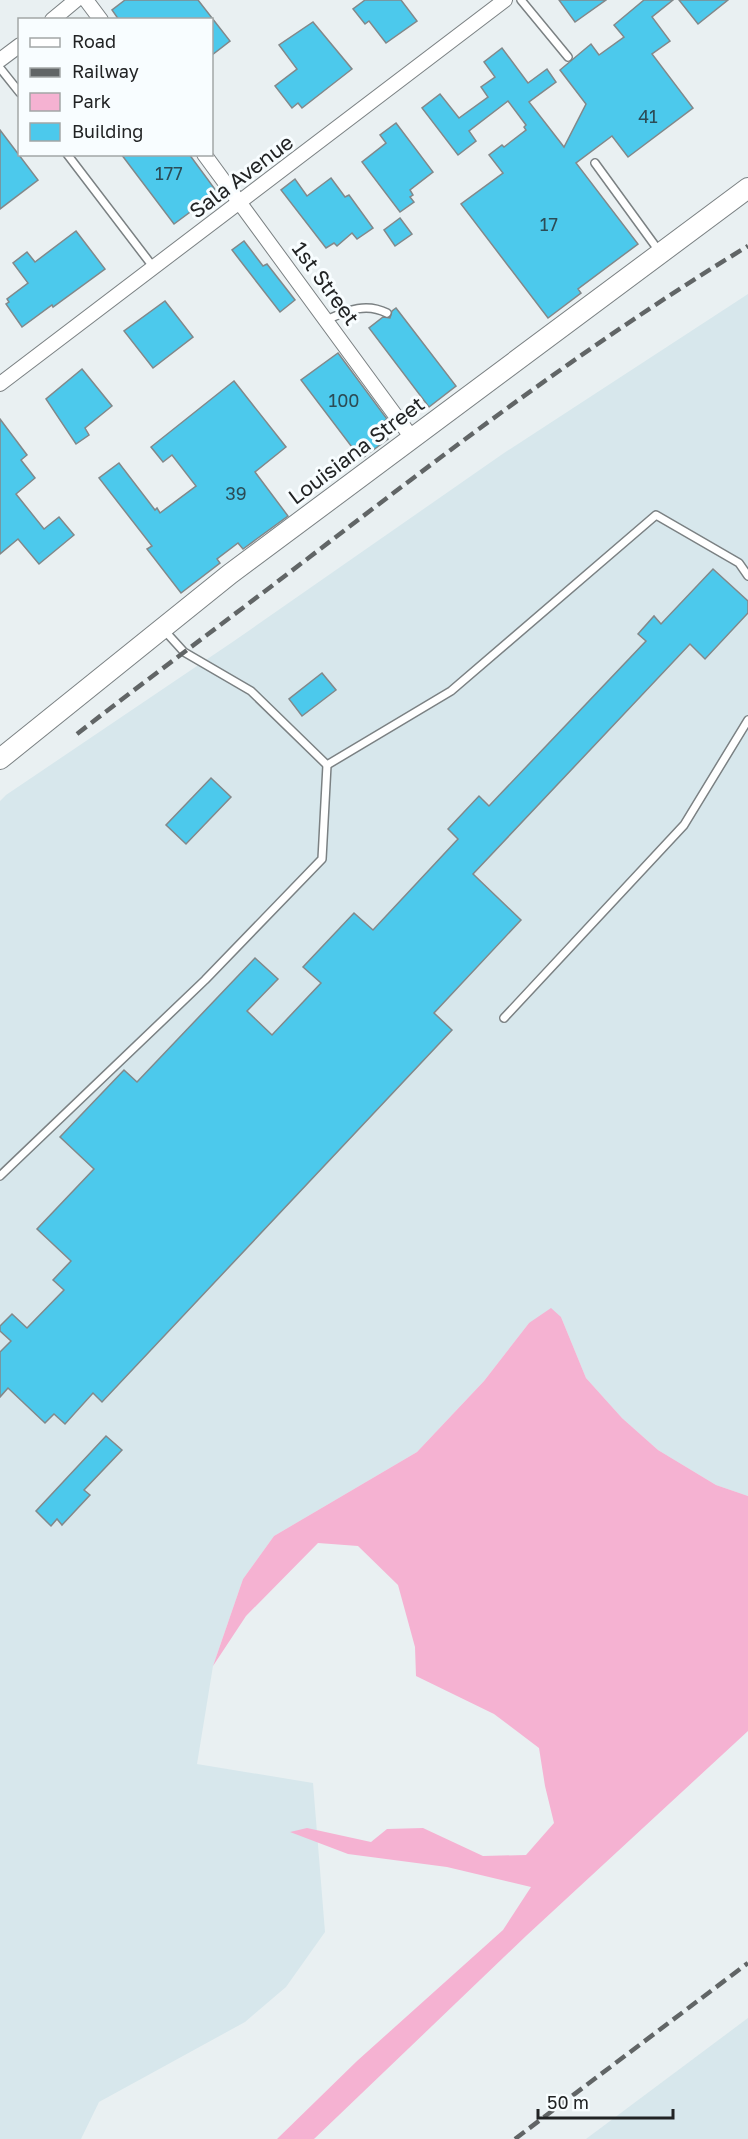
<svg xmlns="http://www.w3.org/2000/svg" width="748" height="2139" font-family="'Golos Text',sans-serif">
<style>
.built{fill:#d7e7ec}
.green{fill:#f5b2d2}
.building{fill:#4cc9ec;stroke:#82888a;stroke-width:1.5}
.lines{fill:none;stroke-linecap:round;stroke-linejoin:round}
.service-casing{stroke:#7b8183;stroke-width:10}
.minor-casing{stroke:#7b8183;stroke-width:16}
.secondary-casing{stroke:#7b8183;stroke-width:22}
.service{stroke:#fff;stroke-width:7}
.minor{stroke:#fff;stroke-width:14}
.secondary{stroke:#fff;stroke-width:20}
.rail{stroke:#616566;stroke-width:4.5;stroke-dasharray:12 6;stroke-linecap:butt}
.labels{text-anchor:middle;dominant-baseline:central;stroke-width:6;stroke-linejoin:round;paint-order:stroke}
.number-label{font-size:18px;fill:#2c4c56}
.street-label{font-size:21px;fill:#212324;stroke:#f8fdff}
</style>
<rect width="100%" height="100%" fill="#e9f0f2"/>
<!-- built -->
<g class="built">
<polygon points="748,294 748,1496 716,1485 658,1450 622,1418 586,1378 561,1317 529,1323 484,1381 417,1452 274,1536 243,1579 213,1666 197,1764 313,1783 325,1932 286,1987 245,2022 99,2102 81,2139 0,2139 0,801 6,795 234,641 504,453"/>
<polygon points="748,2018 748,2139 586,2139"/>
</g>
<!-- green -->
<polygon class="green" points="551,1308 561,1317 586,1378 622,1418 658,1450 716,1485 748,1496 748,1731 526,1936 314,2139 277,2139 357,2061 503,1930 531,1887 447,1867 348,1854 290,1832 307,1828 371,1842 387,1829 423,1828 483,1856 526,1855 554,1823 545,1786 539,1748 494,1714 416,1676 415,1647 398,1585 358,1546 318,1543 246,1616 213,1666 243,1579 274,1536 417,1452 484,1381 529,1323"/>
<!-- building -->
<g class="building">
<polygon points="125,0 198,0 230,41 212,55 212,20 119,20 112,10"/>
<polygon points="365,0 401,0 417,21 386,43 369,21 365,24 353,9"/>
<polygon points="559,0 606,0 575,22"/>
<polygon points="644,0 673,0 652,17 670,41 652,54 693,108 628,157 612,136 576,163 638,244 578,289 581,293 548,318 461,204 503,173 489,155 502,145 504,147 526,130 524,127 526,125 508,101 469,131 476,141 458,155 422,108 440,94 459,118 488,97 481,87 495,77 484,62 502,48 528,83 547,69 556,82 529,102 564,147 586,104 560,70 591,44 599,55 624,37 614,25"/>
<polygon points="679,0 728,0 698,24"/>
<polygon points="313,22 352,69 302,108 298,103 292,108 275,86 297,69 279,45"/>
<polygon points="396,123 433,172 410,190 413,195 410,197 414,202 400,212 362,162 386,143 380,135"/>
<polygon points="0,130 38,180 0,209"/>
<polygon points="121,154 189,154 217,192 174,224"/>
<polygon points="331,178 345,197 349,195 373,228 357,239 352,233 337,246 334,243 326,248 281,190 295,179 307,196"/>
<polygon points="400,218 412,234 395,246 384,230"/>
<polygon points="76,231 105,269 53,307 52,305 22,327 6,304 9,302 7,299 28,283 13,263 27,252 35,262"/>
<polygon points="244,241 263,266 267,264 295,300 280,312 232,250"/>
<polygon points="165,301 193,337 153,368 124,331"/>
<polygon points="396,308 456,386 429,407 369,328 383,317 390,318 392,311"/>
<polygon points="338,353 387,419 378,426 388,439 361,459 301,380"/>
<polygon points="82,369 112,406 85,428 89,435 76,444 46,399"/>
<polygon points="234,381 286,447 255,472 288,516 243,549 238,543 217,559 220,563 181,593 147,549 152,546 99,478 119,463 155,510 157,508 160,513 196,486 172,455 163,462 151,447"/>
<polygon points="0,419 27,455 21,460 35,478 16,494 44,529 59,517 74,535 39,564 18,539 0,554"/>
<polygon points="713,569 748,601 748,613 705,659 690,644 473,874 521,920 434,1013 452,1030 102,1402 93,1393 65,1424 54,1414 45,1423 8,1388 0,1397 0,1352 11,1341 0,1331 0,1326 12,1314 27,1328 64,1290 53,1280 71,1261 37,1229 94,1169 60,1137 124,1070 137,1082 255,958 278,979 247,1011 272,1035 321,983 303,967 354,913 373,930 458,839 448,829 479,796 489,806 646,641 638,634 654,616 661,624"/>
<polygon points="322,673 336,690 302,716 289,699"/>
<polygon points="211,778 231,797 186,844 166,825"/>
<polygon points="106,1436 122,1450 84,1490 90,1495 62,1525 57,1519 51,1526 36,1511"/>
</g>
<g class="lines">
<defs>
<g id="service">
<polyline points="521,0 568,57"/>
<polyline points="0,68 20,93"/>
<polyline points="67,154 154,268"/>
<polyline points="595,163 659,251"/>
<path d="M326 320C347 311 365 302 387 313"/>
<polyline points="164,630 184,652 251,691 327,765 451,691 656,515 739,563 748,576"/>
<polyline points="504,1018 684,825 748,720"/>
<polyline points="0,1176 205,980 322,859 327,765"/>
</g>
<g id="minor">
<polyline points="86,0 101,20"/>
<polyline points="52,20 76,0"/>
<polyline points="0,60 20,45"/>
<polyline points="204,154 412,438"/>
<polyline points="0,384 505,0"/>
</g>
<polyline id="secondary" points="0,759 230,574 748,188"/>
</defs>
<!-- service casing -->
<use href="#service" class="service-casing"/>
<!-- minor casing -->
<use href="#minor" class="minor-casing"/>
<!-- secondary casing -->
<use href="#secondary" class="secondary-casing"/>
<!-- service -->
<use href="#service" class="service"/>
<!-- minor -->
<use href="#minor" class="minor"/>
<!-- secondary -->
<use href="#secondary" class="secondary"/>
<!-- rail -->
<g class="rail">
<path d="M77 734C154 674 233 616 311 556 453 447 595 339 748 246"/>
<polyline points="515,2139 748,1963"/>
</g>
</g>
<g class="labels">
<!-- number labels -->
<g class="number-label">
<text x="648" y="116">41</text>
<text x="169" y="173">177</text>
<text x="549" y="224">17</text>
<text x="344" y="400">100</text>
<text x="236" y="493">39</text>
</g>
<!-- street labels -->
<g class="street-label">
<text transform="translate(241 176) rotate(-37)">Sala Avenue</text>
<text transform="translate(326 283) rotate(54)">1st Street</text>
<text transform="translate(356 450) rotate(-37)">Louisiana Street</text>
</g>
</g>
<!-- legend -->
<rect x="18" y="18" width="195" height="138" fill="#f8fdff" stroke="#a2a6a7" stroke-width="1.5"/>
<rect x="30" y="38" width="30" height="9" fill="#ffffff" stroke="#a2a6a7" stroke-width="1.5"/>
<text x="72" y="48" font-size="18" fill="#212324">Road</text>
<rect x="30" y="68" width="30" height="9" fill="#616566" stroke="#a2a6a7" stroke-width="1.5"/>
<text x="72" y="78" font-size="18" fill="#212324">Railway</text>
<rect x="30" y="93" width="30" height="18" fill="#f5b2d2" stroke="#a2a6a7" stroke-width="1.5"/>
<text x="72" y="108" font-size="18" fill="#212324">Park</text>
<rect x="30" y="123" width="30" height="18" fill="#4cc9ec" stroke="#a2a6a7" stroke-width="1.5"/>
<text x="72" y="138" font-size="18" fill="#212324">Building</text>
<!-- scale -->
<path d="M538 2109v9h135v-9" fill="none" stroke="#212324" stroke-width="3"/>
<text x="547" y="2109" font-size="18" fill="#212324" stroke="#f8fdff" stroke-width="4.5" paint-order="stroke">50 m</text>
</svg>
